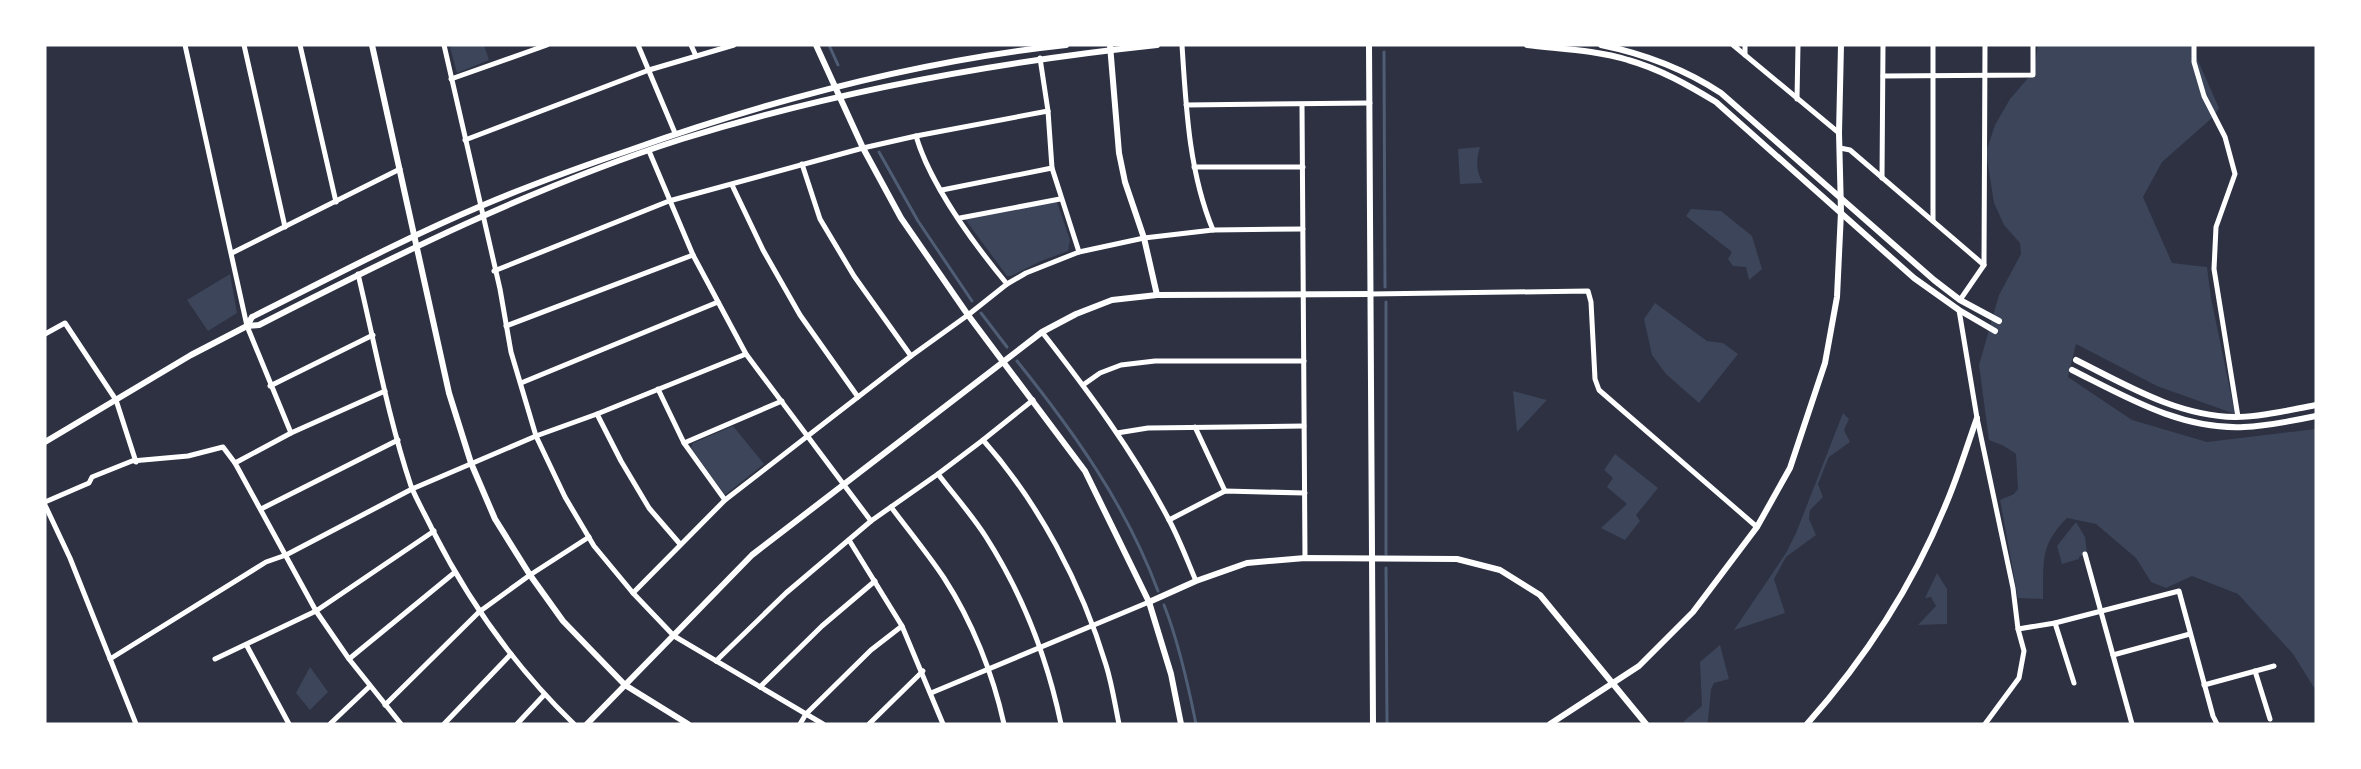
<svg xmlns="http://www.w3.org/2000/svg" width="2361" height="769" font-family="Inter,sans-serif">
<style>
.green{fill:#3c4559}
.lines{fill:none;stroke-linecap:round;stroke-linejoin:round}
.stream{stroke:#4f5d75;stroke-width:3}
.minor{stroke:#fff;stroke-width:5}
.tertiary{stroke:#fff;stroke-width:6}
</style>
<rect width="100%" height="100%" fill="#2d3142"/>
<!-- green -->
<g class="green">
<polygon points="458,45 484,45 489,60 457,73 450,47"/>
<path d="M2038 45H2191L2219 108 2213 117 2162 162 2143 197 2172 263 2207 267 2211 298 2235 414 2157 386 2076 344 2068 377 2132 420 2207 442 2316 429V691L2293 654 2238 594 2192 576 2166 588 2151 582 2136 558 2096 524 2067 518C2039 546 2044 562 2043 599L2018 598 2000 500 2014 494 2018 489 2016 454 2004 446 1989 440 1979 365 1999 295 2021 254 2020 243 2004 225 1994 203 1986 152 1995 125 2010 99 2034 71Z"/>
<path d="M1480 147C1476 159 1476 172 1483 183L1460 184 1458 149Z"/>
<polygon points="1057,202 1070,240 1068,251 1041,261 1011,276 1007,276 965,219"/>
<polygon points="1691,209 1721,211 1752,236 1762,269 1749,280 1746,267 1733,266 1728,259 1732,252 1686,216"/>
<polygon points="230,274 237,313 208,331 187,300"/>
<polygon points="1655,303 1707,341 1723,343 1738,354 1699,403 1666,374 1652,355 1644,319"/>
<polygon points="1513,391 1547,400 1517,432"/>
<polygon points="1843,413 1849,419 1844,430 1850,442 1829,457 1818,484 1823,497 1810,510 1809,519 1816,535 1786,557 1774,579 1785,613 1734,630 1786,553 1796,533"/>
<polygon points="733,426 764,464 725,495 691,448 693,443"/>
<polygon points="1615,454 1658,488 1636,515 1640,521 1625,540 1601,528 1627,504 1607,487 1613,478 1604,470"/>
<polygon points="2076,522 2085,537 2087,553 2079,557 2079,559 2062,564 2057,546"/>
<polygon points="1937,573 1947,589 1947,624 1918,625 1936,606 1931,597 1925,598"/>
<polygon points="1720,645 1729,679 1714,683 1711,689 1708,721 1706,724 1684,724 1684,721 1702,706 1700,662"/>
<polygon points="310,667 328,692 310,710 296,693"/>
</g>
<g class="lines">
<!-- stream -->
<g class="stream">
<polyline points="829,45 838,65"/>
<polyline points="1384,52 1385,287"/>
<polyline points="879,152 918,221 972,301"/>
<polyline points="1386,302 1386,554"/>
<polyline points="981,313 1007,347"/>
<path d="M1017 361C1074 432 1126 505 1158 591"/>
<polyline points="1386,568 1387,724"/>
<path d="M1164 605C1179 643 1188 684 1196 724"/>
</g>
<!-- minor -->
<g class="minor">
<polyline points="185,45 247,326 291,433 235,463 316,611 349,659 401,724"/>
<polyline points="244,45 285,227"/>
<polyline points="300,45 336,202"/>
<polyline points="638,45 675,133"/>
<polyline points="691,45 696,56"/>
<path d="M1182 45C1186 108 1189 172 1213 230L1303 229"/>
<polyline points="1733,45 1839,133"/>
<polyline points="1933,45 1933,221"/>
<polyline points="2194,45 2194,62 2204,96 2225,137 2235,174 2216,227 2214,269 2238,417"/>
<polyline points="1745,55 1745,45"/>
<polyline points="1883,76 2033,75 2033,45"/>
<polyline points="451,79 547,45"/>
<polyline points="1797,99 1798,45"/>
<polyline points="1186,105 1370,103"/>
<polyline points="1302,105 1305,558"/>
<path d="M916 136C930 184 974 244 1007 284"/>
<polyline points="465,140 649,70 734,45"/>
<polyline points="1840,148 1850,150 1984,265"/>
<polyline points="649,151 693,255 746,354 871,521"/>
<polyline points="1194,167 1303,167"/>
<polyline points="1882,178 1883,45"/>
<polyline points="732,185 763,250 800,315 858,397 911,356 854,276 820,219 802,164"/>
<polyline points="942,190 1052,168"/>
<polyline points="960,218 1060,199"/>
<polyline points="1079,252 1144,238 1213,230"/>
<polyline points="232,253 400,169"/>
<polyline points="494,271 669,201 863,148 916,136 1048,111"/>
<path d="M358 274C375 345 388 417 411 486 417 501 426 516 433 531 469 602 516 668 574 724"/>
<polyline points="1371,294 1588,291 1591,302 1595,379 1599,390 1757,527"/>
<polyline points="1960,300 1984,265 1985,45"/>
<polyline points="1959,310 1977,418 2013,588 2018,629 2024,651 2019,678 1985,724"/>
<polyline points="506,326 693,255"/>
<path d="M1042 332C1088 391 1133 451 1168 518 1179 538 1187 560 1196 581"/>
<polyline points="45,334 65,323 116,400 136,462"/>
<polyline points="746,354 597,414 536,436 565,497 594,546 633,593 674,636 823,724"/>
<polyline points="911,356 968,315 1007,284 1026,273 1079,252 1052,168 1048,111 1040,58"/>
<polyline points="521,383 718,302"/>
<polyline points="1083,385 1100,373 1121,365 1155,361 1304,361"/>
<polyline points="270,386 373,335"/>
<polyline points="658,389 684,443 725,500"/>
<polyline points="597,414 621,461 649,508 680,544"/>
<polyline points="1195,427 1225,491"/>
<polyline points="291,433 385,391"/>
<polyline points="1117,433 1148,428 1304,426"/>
<polyline points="983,440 1033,400"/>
<polyline points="684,443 782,401"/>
<path d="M938 474 983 440C1039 503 1082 585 1106 665 1112 684 1115 705 1119 724"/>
<polyline points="45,502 89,483 92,477 132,461 188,456 223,447 235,463"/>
<polyline points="45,505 70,558 136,724"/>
<path d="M891 507C909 531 928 554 944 578 972 621 993 674 1004 724"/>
<polyline points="261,509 398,440"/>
<polyline points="1169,520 1225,491 1305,493"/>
<polyline points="849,540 902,626 943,724"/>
<polyline points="2085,554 2132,724"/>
<polyline points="633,593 725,500 858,397"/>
<polyline points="2055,623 2074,683"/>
<polyline points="2018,629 2055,623 2179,591 2213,716 2217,724"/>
<polyline points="247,646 289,724"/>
<polyline points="2113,655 2190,634"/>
<polyline points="110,659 266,562 286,555 412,489 536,436 511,352 500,289 444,45"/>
<polyline points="215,659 316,611 434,531"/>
<polyline points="349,659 454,573"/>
<path d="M716 661 786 593 871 521 938 474C954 495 972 515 986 537 1023 595 1047 657 1061 724"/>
<polyline points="2255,671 2270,719"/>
<polyline points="2204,685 2274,666"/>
<polyline points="760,687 822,626 875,581"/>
<polyline points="931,693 1149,602"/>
<polyline points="385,705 479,612 530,575 589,537"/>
<polyline points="330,724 370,686"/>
<polyline points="444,724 511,654"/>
<polyline points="517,724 544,695"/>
<polyline points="800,724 806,714 871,650 902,626"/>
<polyline points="869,724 923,671"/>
</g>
<!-- tertiary -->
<g class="tertiary">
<polyline points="372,45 449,393 471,463 495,519 530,575 563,621 625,685 688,724"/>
<polyline points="816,45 863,148 901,218 968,315 1085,471 1149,602 1171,674 1181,724"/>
<polyline points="1110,45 1119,153 1125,182 1144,238 1157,295"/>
<polyline points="1369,45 1373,724"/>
<path d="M1527 45C1560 49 1596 50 1628 60 1660 69 1688 85 1716 102L1914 278 1959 310 1995 331"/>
<path d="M1601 45C1645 54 1683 68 1721 93L1934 280 1960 300 1999 321"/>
<path d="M247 326 252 317C328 279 403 239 481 206 530 185 580 167 630 150 771 100 916 61 1066 45"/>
<path d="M2076 360C2126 385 2177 416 2235 417 2262 417 2289 410 2316 405"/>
<path d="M2072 370C2126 397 2181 430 2244 427 2268 426 2292 421 2316 416"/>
<path d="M45 442 191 355 247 326 259 325C396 255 535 186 682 139 836 91 996 62 1157 45"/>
<polyline points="1149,602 1196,581 1247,563 1305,558 1457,559 1500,570 1540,595 1646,724"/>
<polyline points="587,724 752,555 1042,332 1076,314 1112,300 1157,295 1371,294"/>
<polyline points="1550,724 1639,666 1693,612 1757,527 1790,468 1825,363 1837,297 1841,212 1839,133 1841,45"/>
<path d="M1807 724C1865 659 1913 585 1946 504 1958 476 1967 446 1977 418"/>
</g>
</g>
<!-- border -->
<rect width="2361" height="769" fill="none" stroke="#ffffff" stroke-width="93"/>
</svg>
